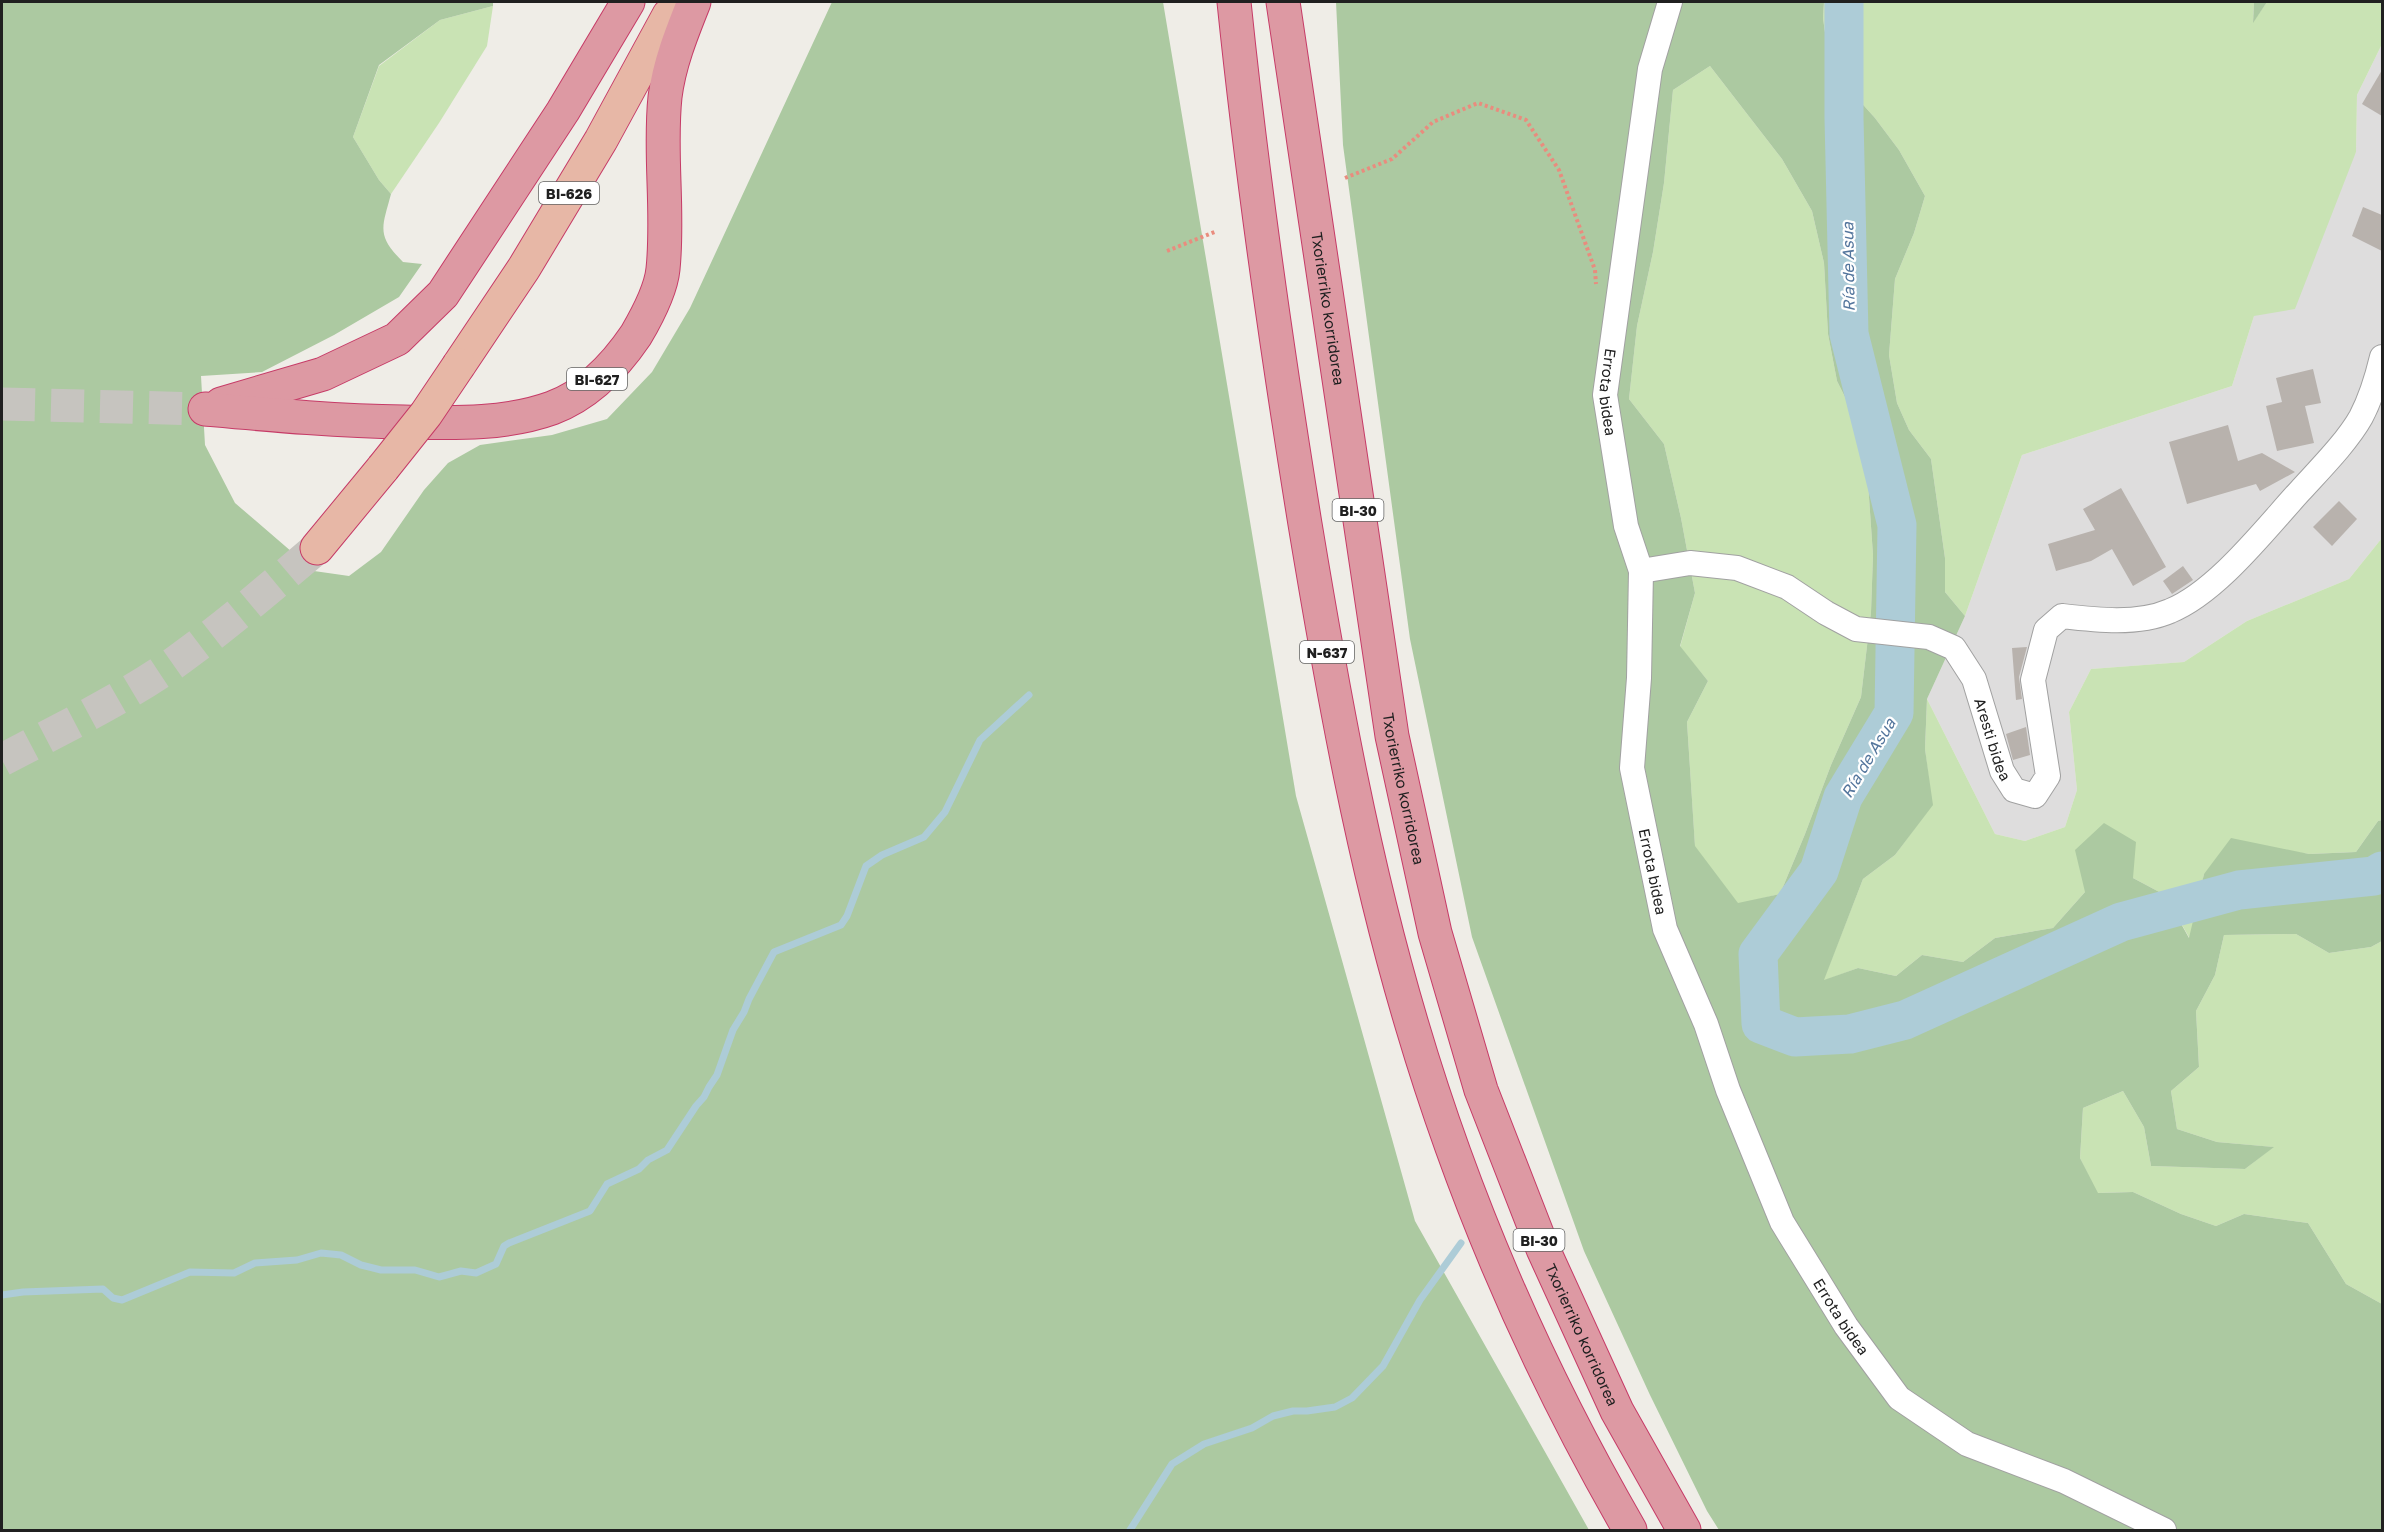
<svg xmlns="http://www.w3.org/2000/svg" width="2384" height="1532" font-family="'Golos Text',sans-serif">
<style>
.residential{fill:#dedddd}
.grass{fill:#c9e3b4}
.forest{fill:#acc9a1;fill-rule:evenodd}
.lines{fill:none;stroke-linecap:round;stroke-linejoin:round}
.stream{stroke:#adccd7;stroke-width:7}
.river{stroke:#adccd7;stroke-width:39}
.building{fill:#b8b2ad}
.trunk-tunnel{stroke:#c6c4bf;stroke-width:33;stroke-dasharray:33 16;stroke-linecap:butt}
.minor-casing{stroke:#a1a1a1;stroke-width:26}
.trunk-casing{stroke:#c63b67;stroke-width:35}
.motorway-casing{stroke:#c63b67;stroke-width:35}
.path{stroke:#e98c7e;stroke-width:4;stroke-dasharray:3 3;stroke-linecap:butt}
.minor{stroke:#fff;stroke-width:24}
.trunk{stroke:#e7b7a6;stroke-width:33}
.motorway{stroke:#dd99a3;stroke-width:33}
.trunk-bridge-casing{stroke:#c63b67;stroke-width:35;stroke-linecap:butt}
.trunk-bridge{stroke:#e7b7a6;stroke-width:33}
.labels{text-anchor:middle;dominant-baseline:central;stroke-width:4.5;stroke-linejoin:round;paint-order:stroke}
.shield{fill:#fff;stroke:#636363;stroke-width:1.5}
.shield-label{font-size:14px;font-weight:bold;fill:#202020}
.street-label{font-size:15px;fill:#202020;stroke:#fff}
.water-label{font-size:16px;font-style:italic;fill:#54769d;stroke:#fff}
</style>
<rect width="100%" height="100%" fill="#efede7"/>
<!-- residential -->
<polygon class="residential" points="2382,44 2382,538 2349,579 2247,621 2184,662 2091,669 2069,712 2077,790 2065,827 2025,841 1995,834 1927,699 1965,616 2022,455 2232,386 2254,316 2356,152 2357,95"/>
<!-- grass -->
<g class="grass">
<polygon points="1824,2 2254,2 2253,22 2267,2 2382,2 2382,44 2357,95 2356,152 2295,309 2254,316 2232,386 2022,455 1965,616 1945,592 1945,558 1931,459 1909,430 1897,403 1889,355 1895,279 1914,233 1925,196 1899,150 1875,118 1830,68 1823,18"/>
<polygon points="493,6 487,46 439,123 391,194 379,180 353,137 379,66 440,20"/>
<polygon points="1710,66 1782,159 1812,211 1824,263 1828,334 1837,381 1851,409 1866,454 1873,555 1871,612 1861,697 1831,765 1805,834 1780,894 1738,904 1695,847 1687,722 1708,681 1680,647 1695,593 1681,518 1664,444 1629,399 1637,326 1653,252 1664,183 1673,90"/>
<polygon points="2382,538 2382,820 2378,821 2356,852 2309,854 2281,850 2204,874 2190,939 2165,895 2133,878 2085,892 2053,928 1995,938 1963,962 1922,955 1896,976 1858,968 1823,981 1863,879 1895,855 1932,805 1925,749 1927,699 1995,834 2025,841 2065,827 2077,790 2069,712 2091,669 2184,662 2247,621 2349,579"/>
<polygon points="2296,934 2329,953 2371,947 2382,941 2382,1304 2346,1284 2308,1223 2244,1214 2216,1226 2181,1214 2133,1192 2097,1193 2080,1158 2083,1108 2123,1091 2144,1127 2151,1166 2245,1169 2273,1147 2217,1142 2177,1129 2171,1091 2199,1067 2196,1011 2215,975 2224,935"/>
</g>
<!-- forest -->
<g class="forest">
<path d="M2 2H493V6L440 20 379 65 353 137 379 180 391 194C382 228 376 235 403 262L422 264 399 297 334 335 262 372 201 376 205 445 235 503 314 571 349 576 381 552 424 490 448 463 480 445 552 435 607 419 652 372 690 308 832 2H1163L1296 796 1415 1221 1589 1530H2Z"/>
<path d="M1336 2H1824L1823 18 1830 68 1875 118 1899 150 1925 196 1914 233 1895 279 1889 355 1897 403 1909 430 1931 459 1945 558V592L1965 616 1927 699 1925 749 1933 805 1895 855 1863 879 1824 980 1858 968 1896 976 1922 955 1963 962 1995 938 2053 928 2085 892 2075 850 2104 823 2136 842 2133 878 2165 895 2189 938 2204 874 2231 838 2309 854 2356 852 2378 821 2382 820V941L2371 947 2329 953 2296 934 2224 935 2215 975 2196 1011 2199 1067 2171 1091 2177 1129 2217 1142 2274 1147 2245 1169 2151 1166 2144 1127 2123 1091 2083 1108 2080 1158 2098 1193 2133 1192 2181 1214 2216 1226 2244 1214 2308 1223 2346 1284 2382 1304V1530H1719L1707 1511 1650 1395 1584 1251 1472 937 1410 639 1343 145ZM1710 66 1782 159 1812 211 1824 263 1828 334 1837 381 1851 409 1866 454 1873 555 1871 612 1861 697 1831 765 1805 834 1780 894 1738 903 1695 846 1687 722 1708 681 1680 646 1695 593 1681 518 1664 444 1629 399 1637 326 1653 252 1664 183 1673 90Z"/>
<polygon points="2254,2 2267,2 2253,23"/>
</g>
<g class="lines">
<!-- stream -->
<g class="stream">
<polyline points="2,1295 23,1292 103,1289 113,1298 122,1300 190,1272 234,1273 255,1263 297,1260 321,1253 341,1255 361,1265 381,1270 415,1270 439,1277 461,1271 476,1273 496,1264 504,1246 509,1243 590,1211 607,1184 639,1169 648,1160 667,1150 696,1106 704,1097 709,1087 717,1075 733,1030 744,1012 749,999 774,952 841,925 847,916 866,866 882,855 924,837 945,812 980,740 1029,695"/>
<polyline points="1130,1530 1172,1464 1204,1444 1252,1428 1273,1416 1293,1411 1307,1411 1335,1407 1352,1398 1383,1366 1420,1300 1461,1243"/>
</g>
<!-- river -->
<polyline class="river" points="1844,2 1844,118 1849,334 1897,525 1894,713 1843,797 1819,871 1758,954 1761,1024 1795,1037 1850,1034 1905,1020 2121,922 2239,890 2374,876 2382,871"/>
</g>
<!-- building -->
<g class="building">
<polygon points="2382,70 2382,116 2362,104"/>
<polygon points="2363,207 2382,215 2382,251 2352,236"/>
<polygon points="2313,369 2321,403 2305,406 2314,443 2277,451 2266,406 2282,402 2276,378"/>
<polygon points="2228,425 2238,461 2262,453 2295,472 2260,491 2256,484 2187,504 2169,442"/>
<polygon points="2121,488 2166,567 2133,586 2112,549 2091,561 2056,571 2048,544 2095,530 2083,509"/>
<polygon points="2339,501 2357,519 2332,546 2313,527"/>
<polygon points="2183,566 2193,580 2172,594 2163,581"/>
<polygon points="2027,647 2019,677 2022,699 2016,700 2012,648"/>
<polygon points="2026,727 2030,755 2013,760 2006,734"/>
</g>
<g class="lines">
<!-- trunk-tunnel -->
<g class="trunk-tunnel">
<polyline points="2,404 205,409"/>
<path d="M2 760C60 729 128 697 181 658 228 624 272 586 317 548"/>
</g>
<defs>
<g id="minor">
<path id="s1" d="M1670 2 1650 69 1605 395 1626 526 1641 571 1639 678 1632 768 1665 929 1706 1024 1728 1090 1782 1222 1846 1326 1899 1398 1967 1444 2064 1481 2164 1530"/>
<path id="s2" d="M1641 571 1690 563 1737 568 1787 587 1826 613 1856 629 1929 637 1954 648 1974 679 2002 771 2014 790 2035 796 2048 776 2033 680 2046 630 2062 616C2096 620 2138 625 2170 611 2217 592 2266 528 2300 491 2319 470 2347 442 2361 417 2371 398 2377 378 2382 357"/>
</g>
<g id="trunk">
<polyline points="459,365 524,268 601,140 669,15"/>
<polyline points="317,548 383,468"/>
</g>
<g id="motorway">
<path d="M1234 2C1252 177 1277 351 1305 524 1333 693 1363 861 1412 1025 1464 1201 1538 1371 1630 1530"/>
<path id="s3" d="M1283 2 1392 736 1435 933 1481 1090 1543 1249 1617 1411 1684 1530"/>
<polyline points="221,404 323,374 397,339 443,294 563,111 628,2"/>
<path d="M205 409C272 415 337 421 404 422 453 423 505 425 552 408 587 395 615 366 636 335 646 318 661 289 663 269 669 211 659 153 665 97 669 64 682 32 694 2"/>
</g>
</defs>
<!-- minor casing -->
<use href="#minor" class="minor-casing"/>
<!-- trunk casing -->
<use href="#trunk" class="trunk-casing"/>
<!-- motorway casing -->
<use href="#motorway" class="motorway-casing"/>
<!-- path -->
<g class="path">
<polyline points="1345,178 1392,159 1433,122 1478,103 1526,120 1559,170 1595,270 1596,284"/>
<polyline points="1167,251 1217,231"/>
</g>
<!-- minor -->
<use href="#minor" class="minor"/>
<!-- trunk -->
<use href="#trunk" class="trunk"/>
<!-- motorway -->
<use href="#motorway" class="motorway"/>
<defs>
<polyline id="trunk-bridge" points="383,468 426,414 459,365"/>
</defs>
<!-- trunk-bridge casing -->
<use href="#trunk-bridge" class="trunk-bridge-casing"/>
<!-- trunk-bridge -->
<use href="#trunk-bridge" class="trunk-bridge"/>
</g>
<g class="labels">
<!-- shield labels -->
<g class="shield">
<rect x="539" y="182" width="60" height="22" rx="4.5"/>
<rect x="567" y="368" width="60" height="22" rx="4.5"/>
<rect x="1332.5" y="499" width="51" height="22" rx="4.5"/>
<rect x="1300" y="641" width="54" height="22" rx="4.5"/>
<rect x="1513.5" y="1229" width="51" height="22" rx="4.5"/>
</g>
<g class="shield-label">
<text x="569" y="193">BI-626</text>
<text x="597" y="379">BI-627</text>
<text x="1358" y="510">BI-30</text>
<text x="1327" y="652">N-637</text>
<text x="1539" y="1240">BI-30</text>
</g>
<!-- street labels -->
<g class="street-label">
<text stroke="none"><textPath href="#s3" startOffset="310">Txorierriko korridorea</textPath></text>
<text stroke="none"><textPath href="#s1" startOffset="396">Errota bidea</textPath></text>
<text stroke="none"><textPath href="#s2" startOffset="432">Aresti bidea</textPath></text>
<text stroke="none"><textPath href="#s3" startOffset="796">Txorierriko korridorea</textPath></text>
<text stroke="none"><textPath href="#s1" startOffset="882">Errota bidea</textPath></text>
<text stroke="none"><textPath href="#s1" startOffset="1368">Errota bidea</textPath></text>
<text stroke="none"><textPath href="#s3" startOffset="1372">Txorierriko korridorea</textPath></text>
</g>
<!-- water labels -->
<g class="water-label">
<text transform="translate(1848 267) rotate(-91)">Ría de Asua</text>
<text transform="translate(1868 758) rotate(-59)">Ría de Asua</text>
</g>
</g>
<!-- border -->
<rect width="2384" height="1532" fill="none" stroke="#202020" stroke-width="6"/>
</svg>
